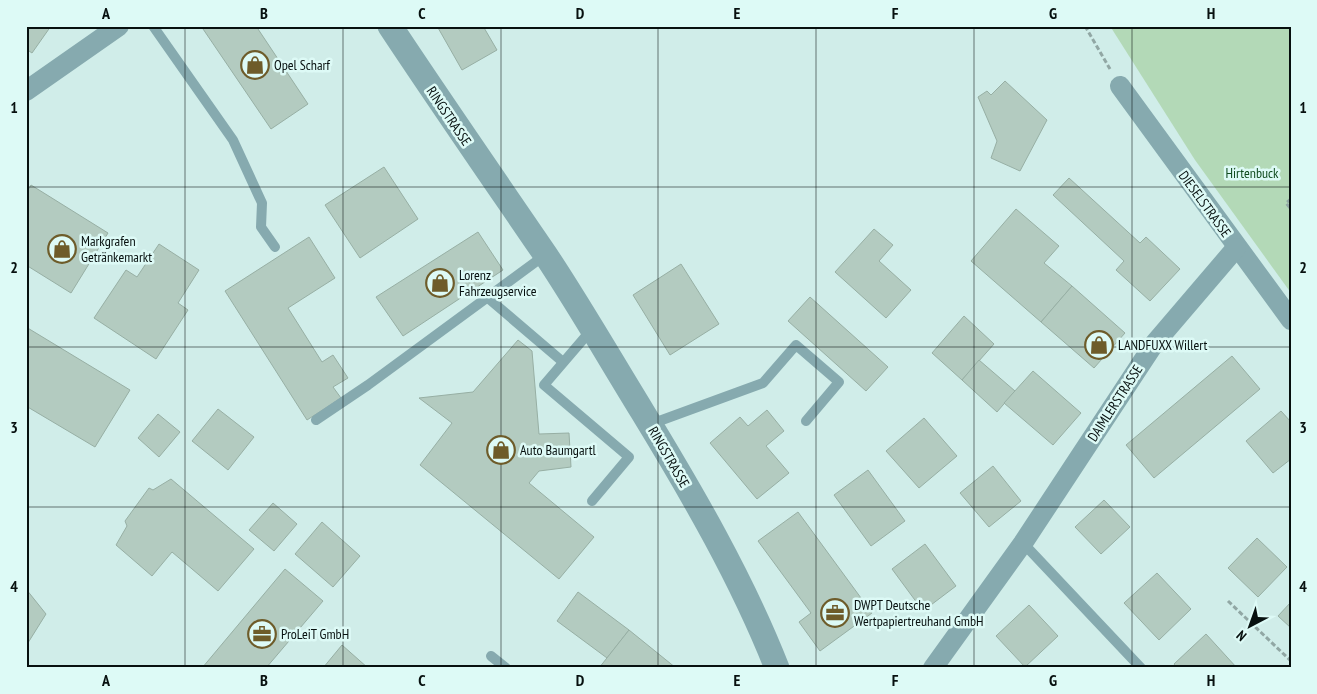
<svg xmlns="http://www.w3.org/2000/svg" width="1317" height="694" font-family="'PT Sans Narrow',sans-serif">
<style>
.green{fill:#b3d9b7}
.building{fill:#b3cbc0;stroke:#97afa4}
.lines{fill:none;stroke-linecap:round;stroke-linejoin:round}
.path{stroke:#91a7a4;stroke-width:3;stroke-dasharray:5 2.5;stroke-linecap:butt}
.service{stroke:#86aaaf;stroke-width:10}
.minor{stroke:#86aaaf;stroke-width:20}
.tertiary{stroke:#86aaaf;stroke-width:25}
.grid{fill:none;stroke:#07100f;stroke-width:1;stroke-opacity:0.55}
.labels{text-anchor:middle;dominant-baseline:central;stroke-width:5;stroke-linejoin:round;paint-order:stroke}
.poi-label{font-size:14px;fill:#07100f;stroke:#ddfaf6;text-anchor:start}
.street-label{font-size:14px;fill:#07100f;stroke:#ddfaf6}
.park-label{font-size:14px;fill:#104b1e;stroke:#ddfaf6}
.neatline{fill:none;stroke:#07100f;stroke-width:2}
.grid-label{font-size:16px;text-anchor:middle;font-weight:bold;fill:#07100f}
</style>
<rect width="100%" height="100%" fill="#d0ede9"/>
<!-- green -->
<polygon class="green" points="1110,26 1291,26 1291,293 1195,160"/>
<!-- building -->
<g class="building">
<polygon points="26,26 51,26 32,53 26,49"/>
<polygon points="201,26 256,26 308,104 271,129"/>
<polygon points="437,26 483,26 497,50 462,70"/>
<polygon points="1005,81 1047,120 1020,171 991,158 997,141 978,97 987,91 991,95"/>
<polygon points="384,167 418,219 360,258 325,205"/>
<polygon points="1069,178 1140,243 1146,237 1180,269 1150,301 1116,270 1124,261 1053,195"/>
<polygon points="31,185 108,233 71,293 26,265 26,194"/>
<polygon points="1016,209 1059,246 1044,263 1072,286 1041,322 971,261"/>
<polygon points="874,229 893,245 879,261 911,290 886,318 835,272"/>
<polygon points="478,232 503,270 403,336 376,297"/>
<polygon points="309,237 335,278 288,308 322,362 333,355 348,378 333,387 341,398 307,420 225,291"/>
<polygon points="159,244 199,270 178,303 188,310 156,359 94,318 126,270 137,277"/>
<polygon points="681,264 719,324 670,355 633,295"/>
<polygon points="1072,286 1125,333 1094,368 1041,322"/>
<polygon points="810,297 888,367 866,391 788,321"/>
<polygon points="964,316 994,344 962,380 932,353"/>
<polygon points="26,327 130,390 95,447 26,406"/>
<polygon points="518,340 532,351 539,434 569,433 571,467 539,471 529,483 594,537 559,579 420,465 452,423 419,398 473,392"/>
<polygon points="1232,356 1260,389 1154,478 1126,445"/>
<polygon points="979,360 1015,391 997,412 962,380"/>
<polygon points="1033,371 1081,413 1053,445 1004,403"/>
<polygon points="218,409 254,437 228,470 192,441"/>
<polygon points="767,410 784,431 766,446 789,473 757,499 710,443 740,417 748,426"/>
<polygon points="1281,411 1291,422 1291,459 1273,473 1246,441"/>
<polygon points="158,414 180,432 159,457 138,438"/>
<polygon points="924,418 957,456 919,488 886,451"/>
<polygon points="993,466 1021,501 989,527 960,493"/>
<polygon points="868,470 905,521 871,546 834,495"/>
<polygon points="171,479 254,549 218,591 172,552 152,576 116,545 127,526 125,521 149,488 153,490"/>
<polygon points="1104,500 1130,527 1101,554 1075,527"/>
<polygon points="273,503 297,524 274,551 249,530"/>
<polygon points="798,512 872,613 820,651 799,622 811,613 758,541"/>
<polygon points="322,522 360,556 333,587 295,554"/>
<polygon points="1257,538 1287,567 1258,597 1228,568"/>
<polygon points="925,544 956,586 923,611 892,569"/>
<polygon points="285,569 323,601 266,668 202,668"/>
<polygon points="1157,573 1191,609 1159,640 1124,603"/>
<polygon points="26,589 46,614 26,646"/>
<polygon points="578,592 629,630 607,658 557,621"/>
<polygon points="1291,602 1291,628 1278,616"/>
<polygon points="1029,605 1058,636 1025,667 996,636"/>
<polygon points="629,630 676,668 599,668"/>
<polygon points="1206,634 1237,668 1177,668 1174,664"/>
<polygon points="342,645 368,668 323,668"/>
</g>
<g class="lines">
<!-- path -->
<g class="path">
<polyline points="1085,26 1110,69"/>
<polyline points="1291,199 1286,203 1291,209"/>
<polyline points="1228,601 1291,661"/>
</g>
<!-- service -->
<g class="service">
<polyline points="153,26 233,140 262,203 261,227 275,247"/>
<polyline points="488,298 563,362"/>
<polyline points="316,420 368,385 545,255"/>
<polyline points="651,424 763,383 796,345 839,382 806,421"/>
<polyline points="592,501 629,457 544,385 592,329"/>
<polyline points="1023,543 1141,668"/>
<polyline points="491,656 506,668"/>
</g>
<!-- minor -->
<g class="minor">
<polyline points="1120,86 1291,320"/>
<polyline points="26,91 119,26"/>
<polyline points="933,668 1023,543 1154,344 1236,248"/>
</g>
<!-- tertiary -->
<path class="tertiary" d="M390 26C441 103 493 178 545 254 579 305 610 359 642 411 692 493 742 579 777 668"/>
</g>
<!-- grid -->
<path class="grid" d="M185 26V668M343 26V668M501 26V668M658 26V668M816 26V668M974 26V668M1132 26V668M26 187H1291M26 347H1291M26 507H1291"/>
<!-- icons -->
<defs>
<symbol id="shop-ring" viewBox="-11 -11 22 22"><circle r="9.5" fill="#ddfaf6" stroke="#6e5c2a" stroke-width="1.5"/><path d="M-5-2.5h2.3a2.7 3.5 0 0 1 5.4 0H5L5.5 6h-11ZM-1.5-2.5h3a1.5 2.3 0 0 0-3 0Z" fill="#6e5c2a"/></symbol>
<symbol id="office-ring" viewBox="-11 -11 22 22"><circle r="9.5" fill="#ddfaf6" stroke="#6e5c2a" stroke-width="1.5"/><path d="M-6-3h4V-5.5h4V-3h4V5H-6ZM-1-4.5V-3h2v-1.5ZM-6 0V1H6V0Z" fill="#6e5c2a"/></symbol>
</defs>
<g fill-rule="evenodd">
<use href="#shop-ring" x="239" y="49" width="32" height="32"/>
<use href="#shop-ring" x="46" y="233" width="32" height="32"/>
<use href="#shop-ring" x="424" y="267" width="32" height="32"/>
<use href="#shop-ring" x="1083" y="329" width="32" height="32"/>
<use href="#shop-ring" x="485" y="434" width="32" height="32"/>
<use href="#office-ring" x="819" y="597" width="32" height="32"/>
<use href="#office-ring" x="246" y="618" width="32" height="32"/>
</g>
<g class="labels">
<!-- poi labels -->
<g class="poi-label">
<text x="274" y="65">Opel Scharf</text>
<text x="81" y="241">Markgrafen<tspan x="81" dy="16">Getränkemarkt</tspan></text>
<text x="459" y="275">Lorenz<tspan x="459" dy="16">Fahrzeugservice</tspan></text>
<text x="1118" y="345">LANDFUXX Willert</text>
<text x="520" y="450">Auto Baumgartl</text>
<text x="854" y="605">DWPT Deutsche<tspan x="854" dy="16">Wertpapiertreuhand GmbH</tspan></text>
<text x="281" y="634">ProLeiT GmbH</text>
</g>
<!-- street labels -->
<g class="street-label">
<text transform="translate(449 116) rotate(56)">RINGSTRASSE</text>
<text transform="translate(1205 204) rotate(54)">DIESELSTRASSE</text>
<text transform="translate(1115 403) rotate(-57)">DAIMLERSTRASSE</text>
<text transform="translate(669 457) rotate(60)">RINGSTRASSE</text>
</g>
<!-- park labels -->
<g class="park-label">
<text x="1252" y="173">Hirtenbuck</text>
</g>
</g>
<!-- border -->
<rect width="1317" height="694" fill="none" stroke="#ddfaf6" stroke-width="55"/>
<!-- north arrow -->
<g transform="translate(1250 626) rotate(221)" stroke="#ddfaf6" stroke-width="4" paint-order="stroke">
<path d="M0-4L9 19L0 12L-9 19Z" fill="#07100f"/>
<text y="-8" font-size="14" font-weight="bold" text-anchor="middle" fill="#07100f">N</text>
</g>
<rect x="28" y="28" width="1262" height="638" class="neatline"/>
<g class="grid-label">
<text x="106" y="19">A</text>
<text x="264" y="19">B</text>
<text x="422" y="19">C</text>
<text x="580" y="19">D</text>
<text x="737" y="19">E</text>
<text x="895" y="19">F</text>
<text x="1053" y="19">G</text>
<text x="1211" y="19">H</text>
<text x="14" y="113">1</text>
<text x="1303" y="113">1</text>
<text x="14" y="273">2</text>
<text x="1303" y="273">2</text>
<text x="14" y="433">3</text>
<text x="1303" y="433">3</text>
<text x="14" y="592">4</text>
<text x="1303" y="592">4</text>
<text x="106" y="686">A</text>
<text x="264" y="686">B</text>
<text x="422" y="686">C</text>
<text x="580" y="686">D</text>
<text x="737" y="686">E</text>
<text x="895" y="686">F</text>
<text x="1053" y="686">G</text>
<text x="1211" y="686">H</text>
</g>
</svg>
